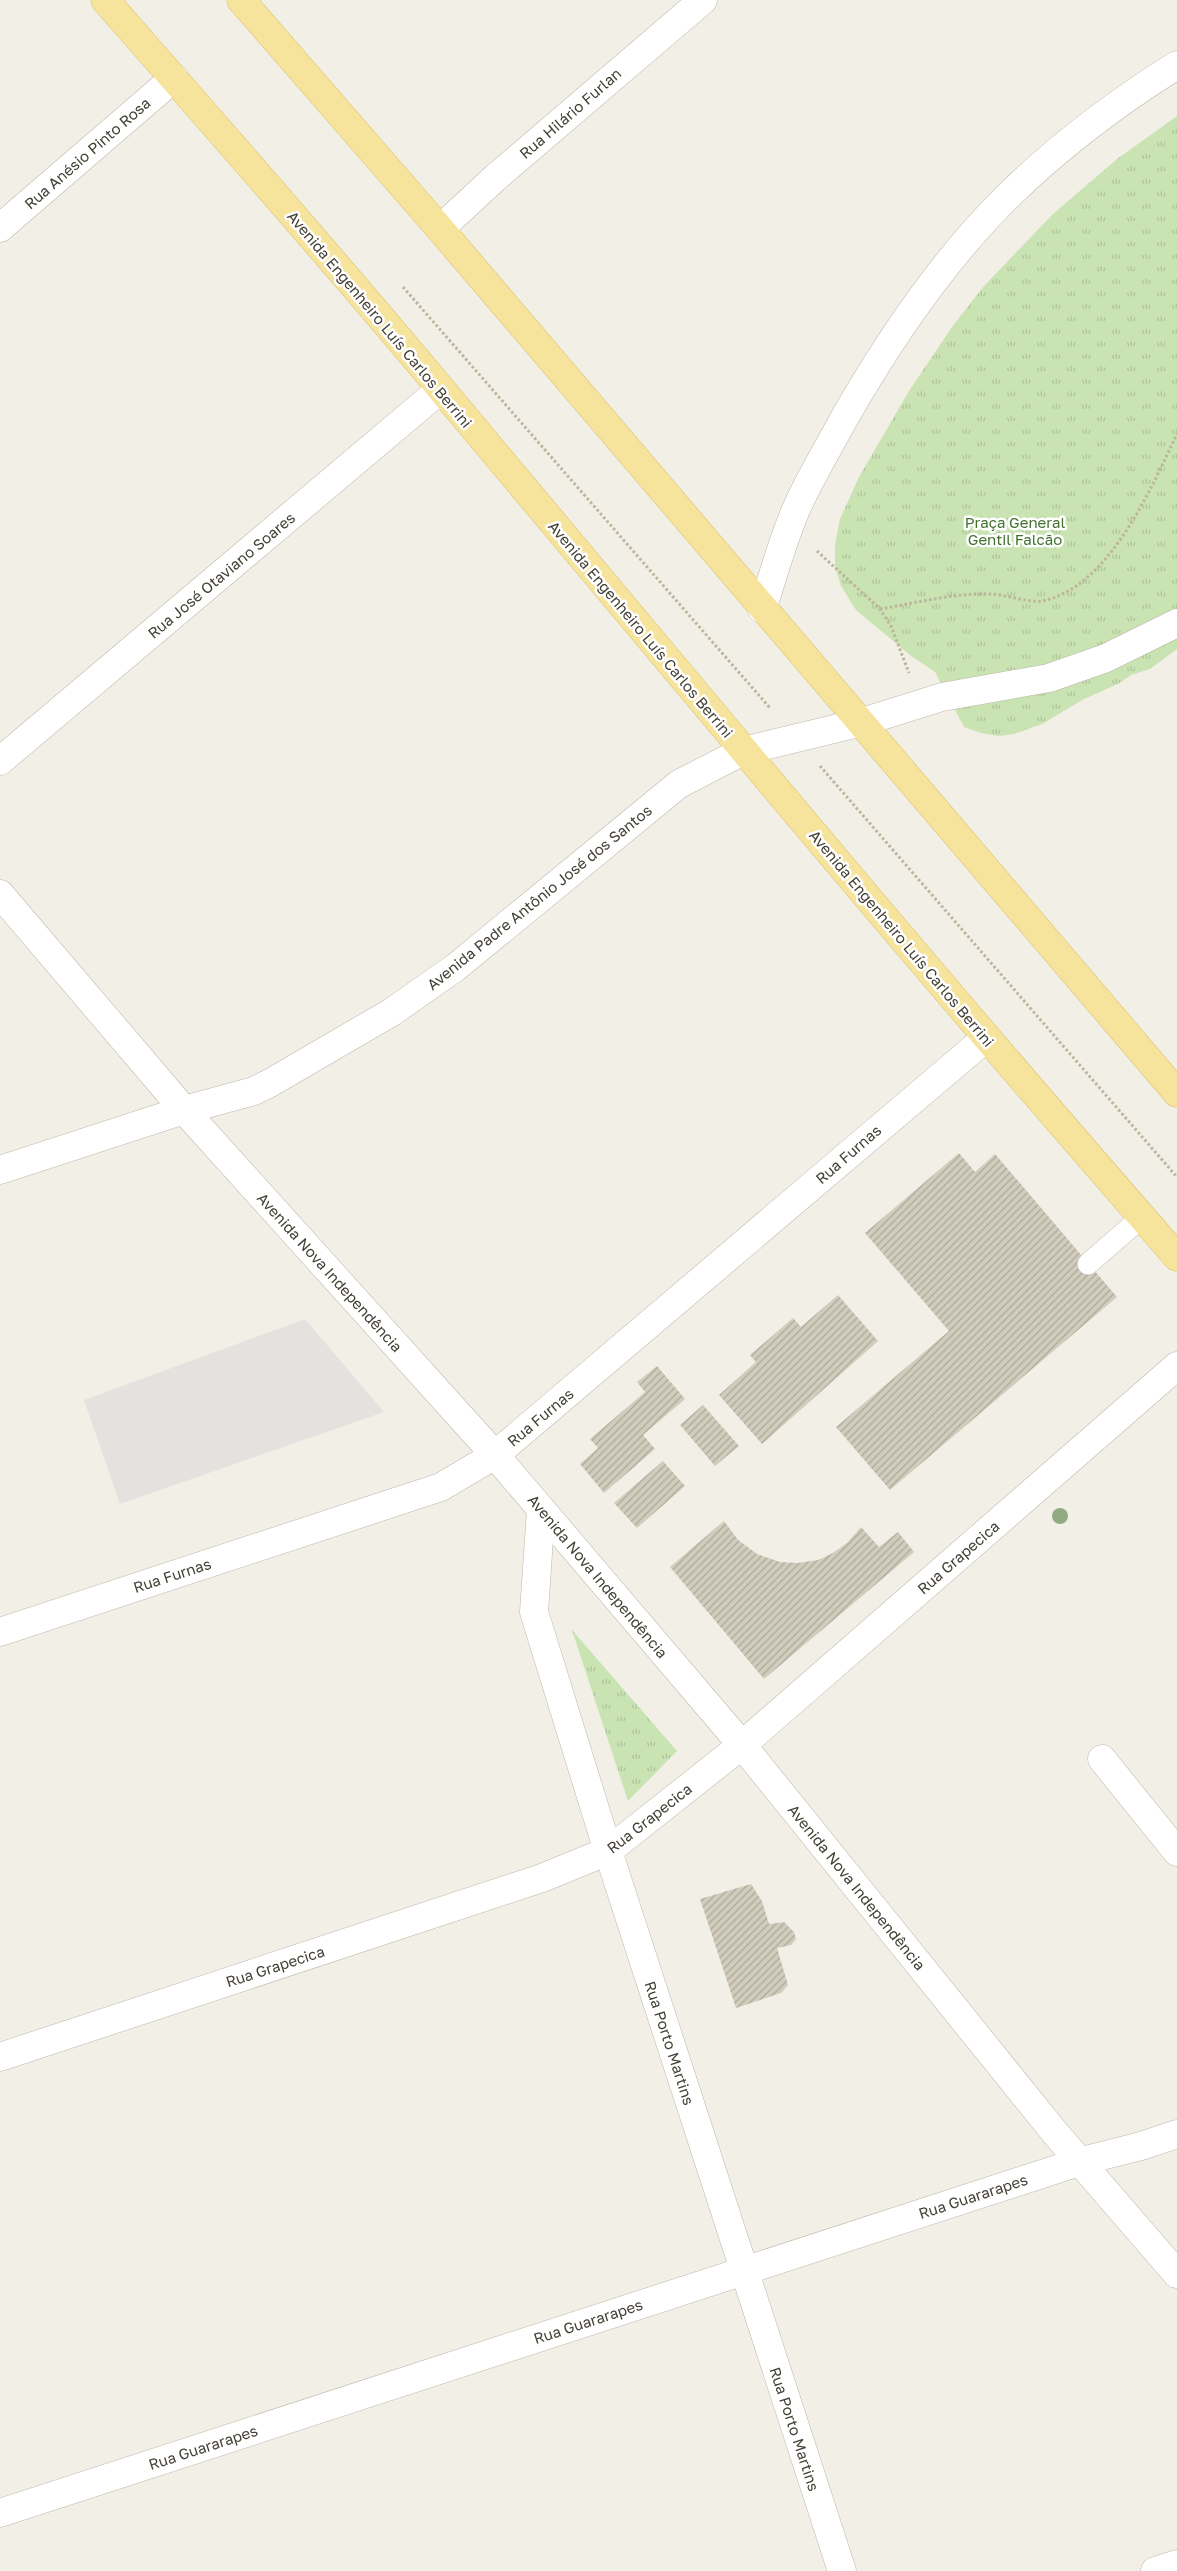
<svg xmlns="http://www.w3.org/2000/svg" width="1177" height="2571" font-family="'Golos Text',sans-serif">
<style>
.grass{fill:url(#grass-tufts)}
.parking{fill:#e3e2de}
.building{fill:url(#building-hatch)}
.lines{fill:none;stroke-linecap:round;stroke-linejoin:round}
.service-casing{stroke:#bcb7aa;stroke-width:22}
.minor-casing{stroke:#bcb7aa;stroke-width:29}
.tertiary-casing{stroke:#bcb7aa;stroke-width:29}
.primary-casing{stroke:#d9c16d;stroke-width:29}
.path{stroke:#bdb49c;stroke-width:3;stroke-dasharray:2.5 2.5;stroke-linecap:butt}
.service{stroke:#fff;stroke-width:21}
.minor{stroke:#fff;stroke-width:28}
.tertiary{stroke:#fff;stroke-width:28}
.primary{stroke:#f6e39c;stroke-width:28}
.tree{fill:#91aa82}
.labels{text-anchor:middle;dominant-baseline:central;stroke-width:5;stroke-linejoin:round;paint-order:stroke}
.street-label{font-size:15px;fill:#444036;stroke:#fff}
.park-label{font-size:15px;fill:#42712f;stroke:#fff}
</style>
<defs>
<pattern id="grass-tufts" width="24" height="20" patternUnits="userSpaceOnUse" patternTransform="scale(1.25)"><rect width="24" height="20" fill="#c9e3b2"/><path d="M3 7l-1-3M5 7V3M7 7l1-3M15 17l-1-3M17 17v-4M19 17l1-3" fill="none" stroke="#aec49a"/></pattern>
<pattern id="building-hatch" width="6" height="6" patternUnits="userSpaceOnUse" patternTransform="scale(1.25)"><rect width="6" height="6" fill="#d2ccbd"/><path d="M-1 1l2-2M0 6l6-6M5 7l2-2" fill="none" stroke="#aca79a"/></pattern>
</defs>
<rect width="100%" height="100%" fill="#f2efe7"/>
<!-- grass -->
<g class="grass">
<polygon points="1177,116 1177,649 1150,669 1131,675 1118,684 1084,699 1042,724 1014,734 999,736 981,733 964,727 935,672 910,655 856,610 841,586 835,566 835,545 840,519 859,477 909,391 952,327 983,287 1053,214 1117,159"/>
<polygon points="572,1630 677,1751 628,1801"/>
</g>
<!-- parking -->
<polygon class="parking" points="305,1319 384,1412 120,1504 84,1400"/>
<!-- building -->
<g class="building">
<polygon points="959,1153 975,1172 995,1154 1117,1297 890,1490 836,1427 949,1331 865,1233"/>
<polygon points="838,1295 878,1341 762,1444 719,1395 756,1362 750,1355 793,1318 801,1327"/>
<polygon points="657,1366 685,1399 643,1435 655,1449 604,1493 580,1464 598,1448 590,1439 645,1392 637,1382"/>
<polygon points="703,1405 739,1446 715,1466 680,1425"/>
<polygon points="663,1461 685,1486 637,1528 614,1503"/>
<polygon points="724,1521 738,1540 757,1554 780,1562 798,1563 818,1560 833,1553 848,1542 861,1527 879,1547 898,1532 914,1552 764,1679 670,1567"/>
<polygon points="751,1884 762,1901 769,1924 784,1922 794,1932 796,1939 791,1945 777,1948 788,1985 781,1993 736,2008 700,1899"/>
</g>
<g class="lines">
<defs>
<polyline id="service" points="1088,1264 1142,1217"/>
<g id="minor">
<polyline points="0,228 174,78"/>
<polyline points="440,229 495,178 703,0"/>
<path d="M762 609C774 574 783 538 798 505 812 474 830 445 846 415 891 337 943 260 1007 197 1058 147 1116 103 1177 65"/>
<polyline points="859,723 942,697 1049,678 1106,658 1177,623"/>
<polyline points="0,761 441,389"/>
<polyline points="0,894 184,1110 495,1455 742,1745 1056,2134 1177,2274"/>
<polyline points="541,1510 534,1612 608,1851 842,2571"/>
<polyline points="0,1632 441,1487 495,1455 986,1038"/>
<polyline points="1102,1759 1177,1852"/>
<polyline points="0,2057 542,1878 608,1851 742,1745 1177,1366"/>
<polyline points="1155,2571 1177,2564"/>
</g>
<g id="tertiary">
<polyline points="0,1170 184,1110 254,1091 270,1083 392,1012 456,967 679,784 743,751 859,723"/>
<polyline points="0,2513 1082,2161 1141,2146 1177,2134"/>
</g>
<g id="primary">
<path d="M105 0C218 129 332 258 442 390 685 680 927 972 1177 1257"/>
<polyline points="241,0 440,229 1177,1093"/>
</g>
</defs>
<!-- service casing -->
<use href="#service" class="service-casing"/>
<!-- minor casing -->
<use href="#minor" class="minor-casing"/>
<!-- tertiary casing -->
<use href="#tertiary" class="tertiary-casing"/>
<!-- primary casing -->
<use href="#primary" class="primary-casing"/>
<!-- path -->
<g class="path">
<polyline points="403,287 770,708"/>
<polyline points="817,551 880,609 891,626 909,673"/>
<path d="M880 609C916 603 953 593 989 594 1005 594 1028 603 1042 601 1109 588 1151 488 1177 434"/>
<polyline points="820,766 1177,1177"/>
</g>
<!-- service -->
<use href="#service" class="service"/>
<!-- minor -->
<use href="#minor" class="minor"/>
<!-- tertiary -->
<use href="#tertiary" class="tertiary"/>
<!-- primary -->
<use href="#primary" class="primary"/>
</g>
<!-- trees -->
<circle class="tree" cx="1060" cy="1516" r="8"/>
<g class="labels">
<!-- street labels -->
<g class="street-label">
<text transform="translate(570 113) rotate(-41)">Rua Hilário Furlan</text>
<text transform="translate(87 153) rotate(-41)">Rua Anésio Pinto Rosa</text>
<text transform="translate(380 319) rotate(50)">Avenida Engenheiro Luís Carlos Berrini</text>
<text transform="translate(221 575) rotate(-40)">Rua José Otaviano Soares</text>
<text transform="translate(641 629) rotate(50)">Avenida Engenheiro Luís Carlos Berrini</text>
<text transform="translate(539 897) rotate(-39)">Avenida Padre Antônio José dos Santos</text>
<text transform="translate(902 938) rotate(50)">Avenida Engenheiro Luís Carlos Berrini</text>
<text transform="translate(848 1154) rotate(-41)">Rua Furnas</text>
<text transform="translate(330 1272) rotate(48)">Avenida Nova Independência</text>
<text transform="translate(540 1417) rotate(-40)">Rua Furnas</text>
<text transform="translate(958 1557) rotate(-41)">Rua Grapecica</text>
<text transform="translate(172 1575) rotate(-18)">Rua Furnas</text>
<text transform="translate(598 1576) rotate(50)">Avenida Nova Independência</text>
<text transform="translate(649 1818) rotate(-38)">Rua Grapecica</text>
<text transform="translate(857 1887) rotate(51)">Avenida Nova Independência</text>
<text transform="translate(275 1966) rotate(-18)">Rua Grapecica</text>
<text transform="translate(670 2043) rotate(72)">Rua Porto Martins</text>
<text transform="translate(973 2196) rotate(-18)">Rua Guararapes</text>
<text transform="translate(588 2321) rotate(-18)">Rua Guararapes</text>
<text transform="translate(795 2429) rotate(72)">Rua Porto Martins</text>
<text transform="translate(203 2447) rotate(-18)">Rua Guararapes</text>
</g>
<!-- park labels -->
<g class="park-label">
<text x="1015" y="522">Praça General<tspan x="1015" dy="17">Gentil Falcão</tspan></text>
</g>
</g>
</svg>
